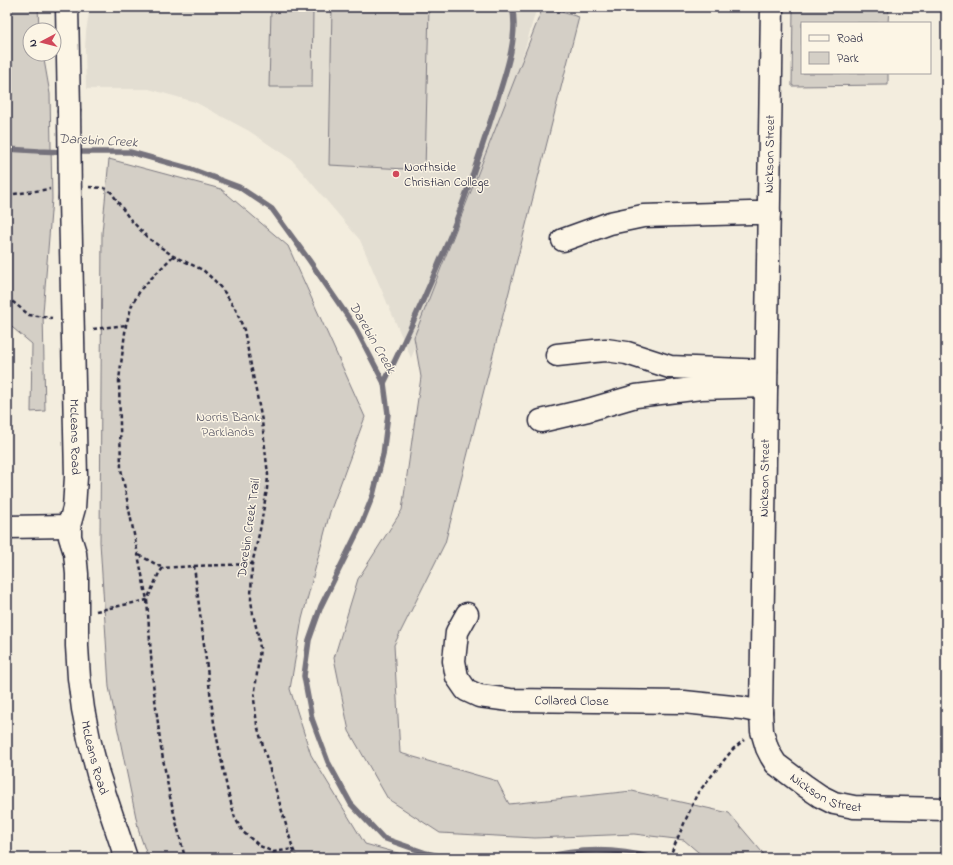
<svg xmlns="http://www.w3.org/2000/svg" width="953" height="865" font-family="'Indie Flower',sans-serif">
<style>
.built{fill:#e3ded2}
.green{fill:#d4cfc6;stroke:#7b7880}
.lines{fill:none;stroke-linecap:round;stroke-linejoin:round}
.stream{stroke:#75727b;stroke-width:5.5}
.minor-casing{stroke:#22223b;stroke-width:25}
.path{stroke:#22223b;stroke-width:2.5;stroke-dasharray:4 3;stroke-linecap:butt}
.minor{stroke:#fcf5e5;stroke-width:22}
.minor-bridge-casing{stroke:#22223b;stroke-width:25;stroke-linecap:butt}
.minor-bridge{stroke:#fcf5e5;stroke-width:22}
.poi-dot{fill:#d1495b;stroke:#fcf5e5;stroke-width:1.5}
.labels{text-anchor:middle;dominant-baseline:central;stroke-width:3;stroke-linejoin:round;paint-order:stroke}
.street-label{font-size:13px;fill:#22223b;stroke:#fcf5e5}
.poi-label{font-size:13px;fill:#22223b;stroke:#fcf5e5;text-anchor:start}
.park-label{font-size:13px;fill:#575665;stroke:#fcf5e5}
.water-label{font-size:14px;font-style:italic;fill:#525160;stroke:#fcf5e5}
</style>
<rect width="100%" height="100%" fill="#f3edde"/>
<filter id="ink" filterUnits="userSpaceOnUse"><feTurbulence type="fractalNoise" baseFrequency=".025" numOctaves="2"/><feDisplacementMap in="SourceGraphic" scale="8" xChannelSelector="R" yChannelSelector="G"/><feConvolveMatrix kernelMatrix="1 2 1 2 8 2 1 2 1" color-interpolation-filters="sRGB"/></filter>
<g filter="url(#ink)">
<!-- built -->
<polygon class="built" points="90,7 537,7 484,189 411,358 360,240 292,160 249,131 195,102 149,89 86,89 85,49 86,32"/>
<!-- green -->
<g class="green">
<polygon points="7,7 38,7 39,30 30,30 30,54 43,54 50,94 52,199 43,313 45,411 31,412 32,344 7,323"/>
<polygon points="332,7 429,7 425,170 329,165"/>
<polygon points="543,7 579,17 445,543 394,645 400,753 497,781 509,804 632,791 729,813 767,858 705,858 684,840 634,834 535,838 440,833 388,799 349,731 334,658 358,579 402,510 421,377 414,337"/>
<polygon points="793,7 889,7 888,23 802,23 802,73 888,73 888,85 792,86"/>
<polygon points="271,9 313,9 312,87 269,87"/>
<polygon points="109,159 221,189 288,246 365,417 330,512 302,619 290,689 311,755 365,844 416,858 148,858 139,832 109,687 100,542 102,233"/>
</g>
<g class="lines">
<!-- stream -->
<g class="stream">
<polyline points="7,149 39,151 65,152"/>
<polyline points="73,152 130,152 191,169 239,187 272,209 309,260 355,327 384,383 388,414 383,455 373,495 361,525 321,606 309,640 304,676 312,719 328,762 351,804 383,838 426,853 448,858"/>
<path d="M384 383C408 334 431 284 451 234 467 194 480 153 493 113 502 83 520 38 512 7"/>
<path d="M543 858C578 848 617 848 652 858"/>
</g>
<defs>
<g id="minor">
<polyline points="67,7 69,110"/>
<path id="s1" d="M772 7 761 712 762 731 767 748 771 756 776 764 804 785 820 796 834 803 854 807 946 809"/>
<path id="s2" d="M70 199 76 477 74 508 69 526 70 531V537L75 553 77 574V646L79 678 83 709 89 739 98 774 126 858"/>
<polyline points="563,240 610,223 643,216 750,213 769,213"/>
<polyline points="557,355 594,351 606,350 627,353 670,367 766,371"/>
<polyline points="541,421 588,410 636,396 701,388 766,386"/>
<polyline points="7,527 69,526"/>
<path id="s3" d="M467 614 457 632 454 661 457 677 466 690 479 696 510 700 684 702 742 708 761 712"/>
</g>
</defs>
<!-- minor casing -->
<use href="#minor" class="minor-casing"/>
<!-- path -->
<g class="path">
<polyline points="89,187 104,188 111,192 129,218 148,238 173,256 203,270 215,281 225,293 236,310 244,330 262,421 268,475 267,489 260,530 252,564 251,600 253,614 258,635 260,648 254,699 257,725 293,849 297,858"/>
<polyline points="7,195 50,189"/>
<polyline points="173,256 141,289 132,305 126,325 119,380 121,469 147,600 153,683 161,748 170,797 185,858"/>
<polyline points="7,297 29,315 52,318"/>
<polyline points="93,329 126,325"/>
<polyline points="139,555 163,568"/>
<polyline points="194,566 252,564"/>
<polyline points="96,611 147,600 159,573 163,568 194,566 214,723 227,788 235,818 243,832 260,846 273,852 293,849"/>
<polyline points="669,858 697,794 733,749 744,740"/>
</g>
<!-- minor -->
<use href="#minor" class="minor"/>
<defs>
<polyline id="minor-bridge" points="69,110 70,199"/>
</defs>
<!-- minor-bridge casing -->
<use href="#minor-bridge" class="minor-bridge-casing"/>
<!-- minor-bridge -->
<use href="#minor-bridge" class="minor-bridge"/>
</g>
</g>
<!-- markers -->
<circle class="poi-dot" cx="396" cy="174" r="4"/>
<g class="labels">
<!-- street labels -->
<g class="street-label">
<text transform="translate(770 154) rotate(-89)">Nickson Street</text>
<text stroke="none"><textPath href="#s2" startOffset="238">McLeans Road</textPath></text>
<text transform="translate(765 478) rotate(-89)">Nickson Street</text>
<text transform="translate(249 528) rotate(-82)">Darebin Creek Trail</text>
<text stroke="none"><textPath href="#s3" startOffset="189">Collared Close</textPath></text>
<text stroke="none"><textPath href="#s2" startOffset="562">McLeans Road</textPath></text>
<text stroke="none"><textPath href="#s1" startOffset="819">Nickson Street</textPath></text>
</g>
<!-- poi labels -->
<g class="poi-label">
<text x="404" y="167">Northside<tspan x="404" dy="15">Christian College</tspan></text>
</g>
<!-- park labels -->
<g class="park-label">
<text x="228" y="417">Norris Bank<tspan x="228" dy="15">Parklands</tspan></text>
</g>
<!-- water labels -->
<g class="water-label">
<text transform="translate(98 141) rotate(3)">Darebin Creek</text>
<text transform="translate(372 338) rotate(60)">Darebin Creek</text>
</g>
</g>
<!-- margin -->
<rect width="953" height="865" fill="none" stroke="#fcf5e5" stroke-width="24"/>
<rect x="12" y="12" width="929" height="841" fill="none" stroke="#22223b" stroke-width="1.5" filter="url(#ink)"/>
<!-- legend -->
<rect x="801" y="22" width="130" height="52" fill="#fcf5e5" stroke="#a5a1a1"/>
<rect x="809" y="35" width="20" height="6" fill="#fcf5e5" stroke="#a5a1a1"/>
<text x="837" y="42" font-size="12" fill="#22223b">Road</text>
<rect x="809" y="52" width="20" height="12" fill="#d4cfc6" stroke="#a5a1a1"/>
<text x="837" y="62" font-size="12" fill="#22223b">Park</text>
<!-- north arrow -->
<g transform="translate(42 42) rotate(263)"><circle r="19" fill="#fcf5e5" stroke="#a5a1a1"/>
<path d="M0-3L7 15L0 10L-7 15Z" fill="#d1495b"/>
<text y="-6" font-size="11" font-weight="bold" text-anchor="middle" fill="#22223b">N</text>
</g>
</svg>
